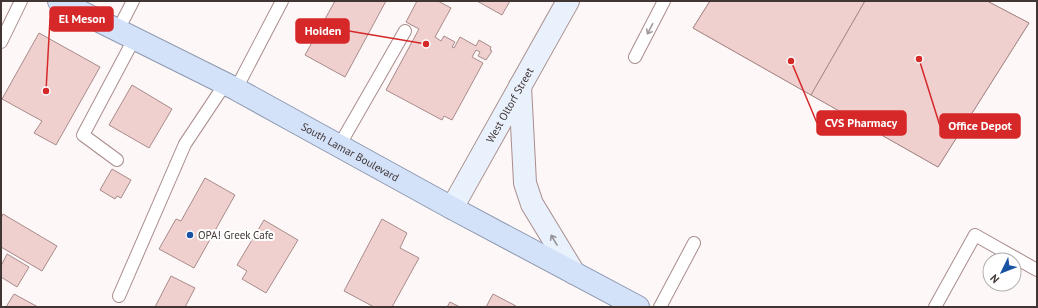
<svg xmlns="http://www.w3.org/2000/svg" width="1038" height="308" font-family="'PT Sans',sans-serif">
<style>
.building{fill:#efd0ce;stroke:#a88b8a}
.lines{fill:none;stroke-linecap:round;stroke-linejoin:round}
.service-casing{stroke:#a98d8b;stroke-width:14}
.secondary-casing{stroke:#a98d8b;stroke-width:24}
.primary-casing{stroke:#8d99b1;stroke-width:24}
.service{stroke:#fff;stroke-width:12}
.secondary{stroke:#e9f1fc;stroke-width:22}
.primary{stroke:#d3e2f8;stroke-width:22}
.oneway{stroke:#a09a9a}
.oneway2{stroke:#969498}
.poi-dot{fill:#1953a4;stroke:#fff;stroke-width:1.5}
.labels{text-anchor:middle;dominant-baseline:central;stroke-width:4;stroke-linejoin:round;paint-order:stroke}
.street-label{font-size:11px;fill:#423635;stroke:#fff}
.poi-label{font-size:11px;fill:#423635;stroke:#fff;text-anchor:start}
.leader{fill:none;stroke:#d62828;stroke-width:1.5}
.callout-dot{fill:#d62828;stroke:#fff;stroke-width:1.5}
.callout{fill:#d62828;stroke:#d62828;stroke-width:1.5}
.callout-label{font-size:12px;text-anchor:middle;font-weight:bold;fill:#fff}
</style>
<rect width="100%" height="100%" fill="#fdf7f7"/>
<!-- building -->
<g class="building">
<polygon points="335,1 386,1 345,77 305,55"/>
<polygon points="417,1 438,1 451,8 435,37 441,41 444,36 455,42 452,47 454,48 460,37 476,46 479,40 491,47 490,50 492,51 486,60 478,56 480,52 476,50 472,57 483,63 452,120 444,116 442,120 386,90 419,29 406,22"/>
<polygon points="477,1 510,1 502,15"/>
<polygon points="710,1 987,1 1029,23 938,167 693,28"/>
<polygon points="710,1 865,1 811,95 693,28"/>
<polygon points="865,1 987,1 1029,23 938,167 811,95"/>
<polygon points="39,33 100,67 56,145 34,133 42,121 2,99"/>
<polygon points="132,85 172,109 149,148 109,125"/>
<polygon points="112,169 131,180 121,198 117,196 115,199 100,190"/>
<polygon points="205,178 235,195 194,268 159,249 176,219 181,221"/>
<polygon points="3,214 57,246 42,271 1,247 1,218"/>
<polygon points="382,219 407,233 400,248 419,258 392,307 374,307 344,291"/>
<polygon points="264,220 298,240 266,293 242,279 247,271 237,265"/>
<polygon points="7,254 29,267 17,287 1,277 1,266"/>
<polygon points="171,276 195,288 185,307 155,307"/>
<polygon points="14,294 38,307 6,307"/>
<polygon points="493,294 516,306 515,307 486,307"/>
<polygon points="450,302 460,307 447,307"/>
</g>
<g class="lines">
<defs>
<g id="service">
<polyline points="118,30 133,1"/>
<polyline points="1,42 21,1"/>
<polyline points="635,57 664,1"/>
<polyline points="236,89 282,1"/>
<polyline points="339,146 405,31"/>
<polyline points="117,160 83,135 134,39"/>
<polyline points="119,296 185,144 225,84"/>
<polyline points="660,307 694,243"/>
<polyline points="935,307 975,235 1037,270"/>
</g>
<g id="secondary">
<polyline points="520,86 525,183 532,204 574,273"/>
<path id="s1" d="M452 208 568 1"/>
</g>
<g id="primary">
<path id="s2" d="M59 1 236 89 294 121 452 208 638 307"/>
</g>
</defs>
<!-- service casing -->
<use href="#service" class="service-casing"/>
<!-- secondary casing -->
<use href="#secondary" class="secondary-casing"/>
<!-- primary casing -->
<use href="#primary" class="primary-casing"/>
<!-- service -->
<use href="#service" class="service"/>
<!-- secondary -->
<use href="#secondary" class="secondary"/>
<!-- primary -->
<use href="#primary" class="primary"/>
</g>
<!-- one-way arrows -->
<defs><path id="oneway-shaft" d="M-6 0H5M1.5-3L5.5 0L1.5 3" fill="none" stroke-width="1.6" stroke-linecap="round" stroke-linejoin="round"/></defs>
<use class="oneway" href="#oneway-shaft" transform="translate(650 29) rotate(117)"/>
<use class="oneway2" href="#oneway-shaft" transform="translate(554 240) rotate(-121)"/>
<!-- markers -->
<circle class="poi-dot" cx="190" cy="235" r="4"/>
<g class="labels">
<!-- street labels -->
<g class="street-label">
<text stroke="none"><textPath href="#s1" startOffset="118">West Oltorf Street</textPath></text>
<text stroke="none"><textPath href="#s2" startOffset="328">South Lamar Boulevard</textPath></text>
</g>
<!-- poi labels -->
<g class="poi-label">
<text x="198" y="235">OPA! Greek Cafe</text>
</g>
</g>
<!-- callouts -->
<path class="leader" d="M46 91L50 19M426 44L349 31M791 61L817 123M919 59L940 126"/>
<g class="callout-dot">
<circle cx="46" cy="91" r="4"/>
<circle cx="426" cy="44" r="4"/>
<circle cx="791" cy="61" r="4"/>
<circle cx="919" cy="59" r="4"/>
</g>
<g class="callout">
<rect x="50" y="7" width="63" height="24" rx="4"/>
<rect x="296" y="19" width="53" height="24" rx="4"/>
<rect x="817" y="111" width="89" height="24" rx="4"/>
<rect x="940" y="114" width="80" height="24" rx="4"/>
</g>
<g class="callout-label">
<text x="82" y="23">El Meson</text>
<text x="323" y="35">Hoiden</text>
<text x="861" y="127">CVS Pharmacy</text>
<text x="980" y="130">Office Depot</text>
</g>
<!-- border -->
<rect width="1038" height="308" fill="none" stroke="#423635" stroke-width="4"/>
<!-- north arrow -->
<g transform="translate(1002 272) rotate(227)"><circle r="19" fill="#ffffff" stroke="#b3afae"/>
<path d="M0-3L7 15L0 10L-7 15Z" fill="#1953a4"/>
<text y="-6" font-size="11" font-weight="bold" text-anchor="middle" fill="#423635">N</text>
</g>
</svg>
